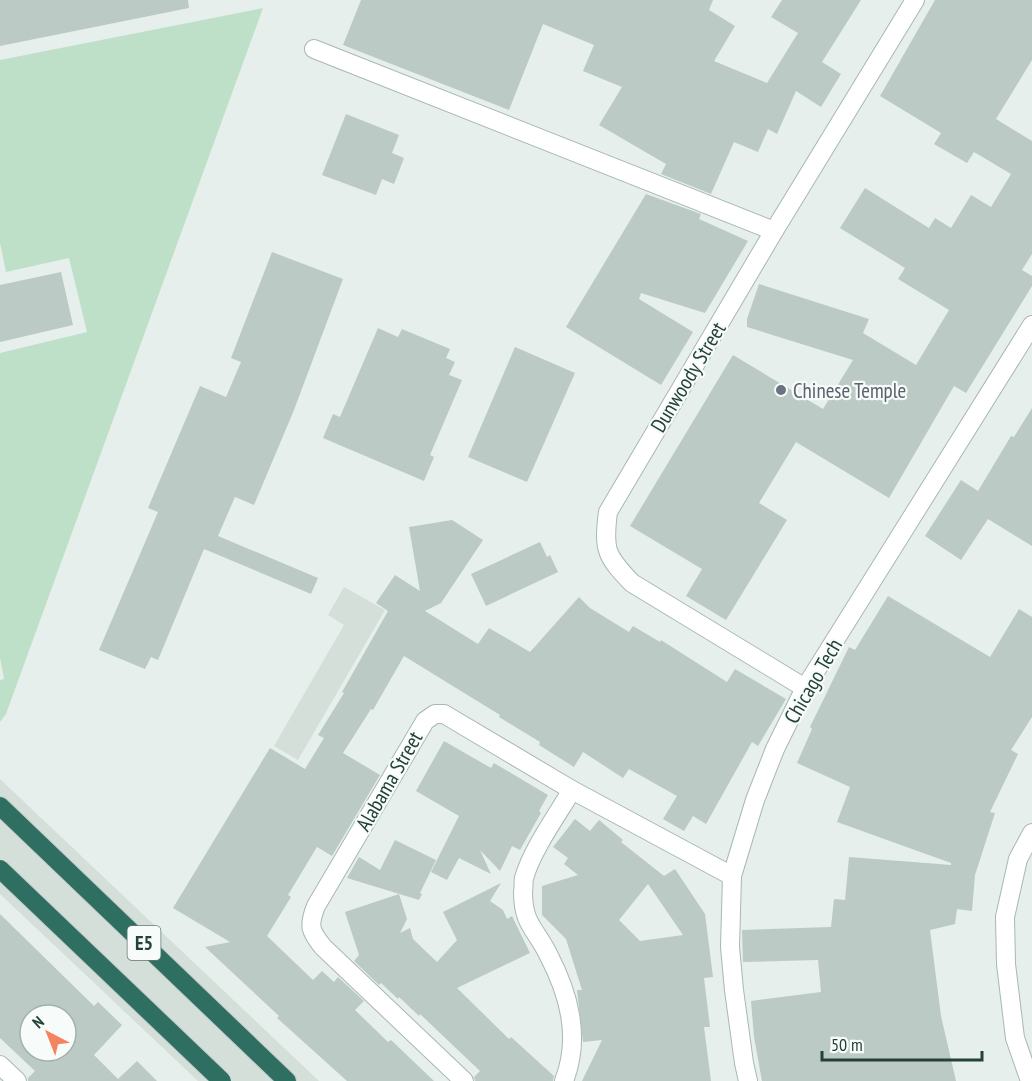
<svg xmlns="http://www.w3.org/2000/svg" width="1032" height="1081" font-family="'PT Sans Narrow',sans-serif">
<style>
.built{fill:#d4dfda}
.green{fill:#bfe0c8}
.building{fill:#bbcac4;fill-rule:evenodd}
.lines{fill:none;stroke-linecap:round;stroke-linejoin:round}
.minor-casing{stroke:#a8b8b2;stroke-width:20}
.tertiary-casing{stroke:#a8b8b2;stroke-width:20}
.motorway-casing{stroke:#c2cac8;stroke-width:20}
.minor{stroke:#fff;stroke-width:18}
.tertiary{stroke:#fff;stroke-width:18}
.motorway{stroke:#2f6f62;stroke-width:18}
.rail-casing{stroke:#5f7d75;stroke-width:7}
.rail{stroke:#f7fbf9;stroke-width:4.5;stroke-dasharray:14;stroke-linecap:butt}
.motorway-bridge-casing{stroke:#c2cac8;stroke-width:20;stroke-linecap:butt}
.motorway-bridge{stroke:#2f6f62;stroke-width:18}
.worship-dot{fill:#6b7280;stroke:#f7fbf9;stroke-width:2}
.labels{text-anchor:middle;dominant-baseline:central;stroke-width:4.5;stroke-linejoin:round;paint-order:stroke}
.shield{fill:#f7fbf9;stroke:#637a73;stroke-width:1.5}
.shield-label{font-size:20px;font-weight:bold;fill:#24423a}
.street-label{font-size:21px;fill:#24423a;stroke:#f7fbf9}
.worship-label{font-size:21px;fill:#5b616d;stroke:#f7fbf9;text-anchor:start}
</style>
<rect width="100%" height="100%" fill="#e6efeb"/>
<!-- built -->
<g class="built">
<polygon points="344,587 385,610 298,760 274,746 344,625 328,615"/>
<polygon points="0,779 319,1081 198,1081 0,894"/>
</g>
<!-- green -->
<polygon class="green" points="263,8 6,714 0,722 0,680 4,679 0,658 0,353 87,332 69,258 6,272 0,243 0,60"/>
<!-- building -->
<g class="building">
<polygon points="0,0 188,0 189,8 0,46"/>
<polygon points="361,0 713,0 709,10 735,26 714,61 767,83 798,33 771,17 782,0 861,0 822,62 841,74 821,107 796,91 777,134 768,129 758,152 734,142 711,194 661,174 666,164 599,125 622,87 583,71 594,45 543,24 509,110 343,45"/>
<polygon points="935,0 1032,0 1032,60 996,119 1032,141 1032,254 1022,270 1032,276 1032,286 966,393 954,386 889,498 796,442 759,503 787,520 726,620 686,596 702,569 630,526 733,355 823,409 853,360 747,327 747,319 759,284 869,319 863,333 916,365 949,310 898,279 905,268 840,228 865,188 929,228 935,218 951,228 971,195 991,207 1011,174 974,152 967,163 934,144 941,133 880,96"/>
<polygon points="346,114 399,135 392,153 404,158 394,184 382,179 376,195 322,175"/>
<polygon points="646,194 701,214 699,219 748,241 705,313 641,293 639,299 693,332 661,385 566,327"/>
<polygon points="272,252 343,279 294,410 254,505 235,497 218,536 318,578 311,594 204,549 158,660 151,657 145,669 99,650 158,512 148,508 200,386 226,397 241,362 231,358"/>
<polygon points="61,272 73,325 0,342 0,285"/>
<polygon points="378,328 398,337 402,329 450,349 446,358 455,362 449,375 462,380 430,455 434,457 424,481 323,438 333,414 340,417"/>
<polygon points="515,347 575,373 527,482 468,457"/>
<polygon points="1032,408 1032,546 988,519 961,560 925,536 961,480 978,491 1011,436 1014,437"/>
<polygon points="452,520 483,540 441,603 425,611 478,644 489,628 530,652 579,597 590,608 629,632 633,626 660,642 661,640 727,682 735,669 786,699 758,746 752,742 706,824 693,816 684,831 663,819 677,796 629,769 623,778 583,752 574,767 539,745 540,742 499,717 500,715 404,656 373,710 371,709 343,753 380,775 332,856 317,847 288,895 291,897 267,936 313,980 322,971 334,982 338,977 364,1001 355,1010 388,1042 391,1040 434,1081 347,1081 277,1018 279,1016 205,947 230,942 173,908 270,748 305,769 324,738 318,735 344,693 342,692 388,611 376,603 395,575 420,591 409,527"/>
<polygon points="540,542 547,557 550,555 558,572 486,606 471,574"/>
<polygon points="888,596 990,657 1019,609 1032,617 1032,717 1011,750 1018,754 990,812 995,813 975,875 972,911 957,909 955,924 930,930 941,1016 956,1081 762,1081 754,1037 751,1001 821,992 818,960 743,962 742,930 831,927 834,899 845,900 849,857 951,865 951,863 837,822 850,787 797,763 812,729 810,727 849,647 855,650"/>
<polygon points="444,741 491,768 494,763 548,795 539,811 541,813 520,850 512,846 500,871 480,850 491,874 459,858 447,880 431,872 459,816 416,791"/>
<path d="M575 819 590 831 599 820 623 840 621 842 664 876 675 869 705 914 713 977 704 978 710 1027H704L711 1081H582L602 1040 583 1042 577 990H582L566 939 542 915V886L578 875 564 864 568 858 553 847ZM648 884 683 935 640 941 619 920Z"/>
<polygon points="395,840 436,860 420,893 422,894 419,900 347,878 359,857 380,870"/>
<polygon points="501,883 490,901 503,910 507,919 512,916 530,953 457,988 509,1039 511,1037 554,1076 553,1081 475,1081 474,1077 480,1071 420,1014 419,1016 399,997 398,999 381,983 379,985 354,961 359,955 345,912 399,894 407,919 400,933 410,928 413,939 437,962 457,940 443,912"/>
<path d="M0 914 94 1006 98 1002 122 1025 94 1055 118 1079 137 1061 157 1081H28V1078L35 1071 0 1038ZM30 1015H66V1051H30Z"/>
</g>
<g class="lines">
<defs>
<g id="minor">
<polyline points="314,49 774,231"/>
<path d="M805 688 632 583C606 556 603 550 608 512L774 231 915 0"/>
<path d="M464 1081 323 947C310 931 308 926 316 906L425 721 435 714H444L572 790 732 876"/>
<path d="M564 1081C581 1037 569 994 548 954 535 928 523 924 523 892 524 888 523 882 524 878 532 850 557 815 572 790"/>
<polyline points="748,1081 744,1063 734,990 730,947 732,876 755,800 775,749 805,688 1032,325"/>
<polyline points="1030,1081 1015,1038 1006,964 1005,917 1018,859 1032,833"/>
</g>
<polyline id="tertiary" points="0,1065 17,1081"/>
<polyline id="motorway" points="0,806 287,1081"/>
</defs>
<!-- minor casing -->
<use href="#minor" class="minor-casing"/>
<!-- tertiary casing -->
<use href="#tertiary" class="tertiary-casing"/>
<!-- motorway casing -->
<use href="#motorway" class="motorway-casing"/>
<!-- minor -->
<use href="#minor" class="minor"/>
<!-- tertiary -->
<use href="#tertiary" class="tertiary"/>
<!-- motorway -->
<use href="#motorway" class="motorway"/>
<defs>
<polyline id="rail" points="0,869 221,1081"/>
</defs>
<!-- rail casing -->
<use href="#rail" class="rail-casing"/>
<!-- rail -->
<use href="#rail" class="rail"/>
<defs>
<polyline id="motorway-bridge" points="0,869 222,1081"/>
</defs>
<!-- motorway-bridge casing -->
<use href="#motorway-bridge" class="motorway-bridge-casing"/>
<!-- motorway-bridge -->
<use href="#motorway-bridge" class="motorway-bridge"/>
</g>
<!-- markers -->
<circle class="worship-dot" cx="781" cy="390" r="6"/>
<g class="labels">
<!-- shield labels -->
<rect class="shield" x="127.5" y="926" width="33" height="34" rx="4.5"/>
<g class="shield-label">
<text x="144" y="943">E5</text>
</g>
<!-- street labels -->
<g class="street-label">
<text transform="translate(688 377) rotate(-59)">Dunwoody Street</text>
<text transform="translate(813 681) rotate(-60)">Chicago Tech</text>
<text transform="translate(389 781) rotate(-60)">Alabama Street</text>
</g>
<!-- worship labels -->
<g class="worship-label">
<text x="793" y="390">Chinese Temple</text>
</g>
</g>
<!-- north arrow -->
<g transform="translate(48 1033) rotate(318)"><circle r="28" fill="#f7fbf9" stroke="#a3b1ad" stroke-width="1.5"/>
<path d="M0-4.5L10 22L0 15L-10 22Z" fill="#f4845f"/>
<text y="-9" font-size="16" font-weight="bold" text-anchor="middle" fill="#24423a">N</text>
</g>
<!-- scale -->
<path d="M822 1051v9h160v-9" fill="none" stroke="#24423a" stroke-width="3"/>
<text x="831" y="1051" font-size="18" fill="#24423a" stroke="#f7fbf9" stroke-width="4.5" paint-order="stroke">50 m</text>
</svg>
